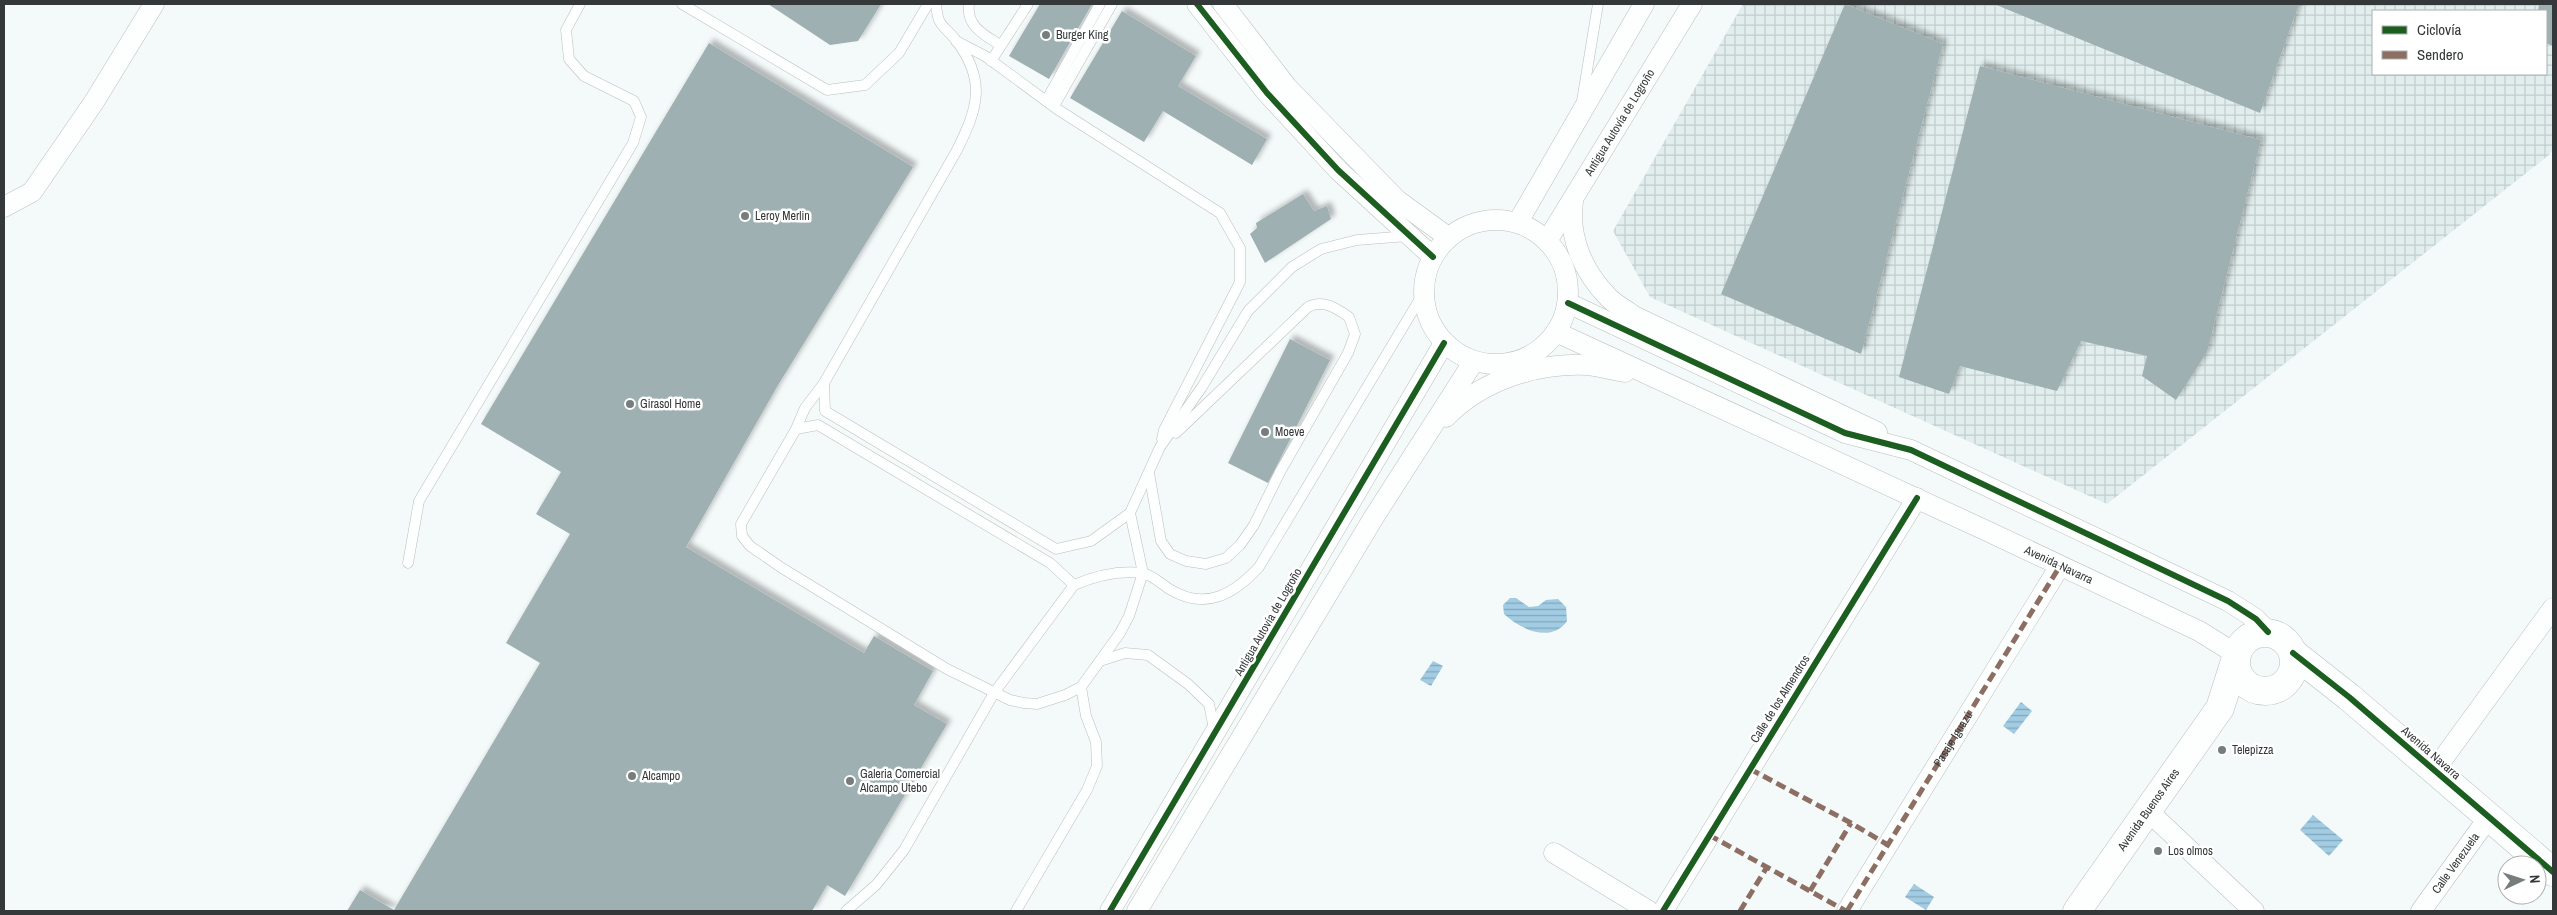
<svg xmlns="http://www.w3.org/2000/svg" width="2557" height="915" font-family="'Archivo Narrow',sans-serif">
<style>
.industrial{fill:url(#industrial-grid);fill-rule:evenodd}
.water{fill:url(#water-rules)}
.building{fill:#9fb0b3;filter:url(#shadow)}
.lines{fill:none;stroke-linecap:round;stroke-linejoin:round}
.lane-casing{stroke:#bbbfbf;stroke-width:11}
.street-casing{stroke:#bbbfbf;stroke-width:21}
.secondary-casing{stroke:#bbbfbf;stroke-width:29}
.lane{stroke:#fdfefe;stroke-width:10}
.street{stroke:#fdfefe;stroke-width:20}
.secondary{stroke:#fdfefe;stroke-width:28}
.quiet{stroke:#8d6e63;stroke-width:5;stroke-dasharray:10 5;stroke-linecap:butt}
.cycleway-casing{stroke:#fff;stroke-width:9}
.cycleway{stroke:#1b5e20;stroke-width:6}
.poi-dot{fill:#777c7c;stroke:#fff;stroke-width:2}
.labels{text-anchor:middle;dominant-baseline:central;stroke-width:5;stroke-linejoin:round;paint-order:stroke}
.poi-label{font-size:12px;fill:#343838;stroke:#fff;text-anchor:start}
.street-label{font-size:12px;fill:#343838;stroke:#fff}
</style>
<defs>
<pattern id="industrial-grid" width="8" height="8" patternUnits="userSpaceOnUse" patternTransform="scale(1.25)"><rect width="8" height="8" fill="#e1eeed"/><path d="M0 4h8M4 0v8" fill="none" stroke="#c2cdcc"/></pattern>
<pattern id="water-rules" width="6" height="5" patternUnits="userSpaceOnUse" patternTransform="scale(1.25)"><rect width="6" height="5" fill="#a1cce3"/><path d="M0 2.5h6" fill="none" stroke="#84a7b9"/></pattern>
<filter id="shadow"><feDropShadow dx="4.5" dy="-4.5" stdDeviation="2.5" flood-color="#0004"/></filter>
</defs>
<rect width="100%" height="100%" fill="#f4f9f9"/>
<!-- industrial -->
<path class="industrial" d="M1743 4H2553V149L2549 155 2107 504 1650 297 1613 231ZM2373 11H2546V74H2373Z"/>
<!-- water -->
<g class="water">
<path d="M1510 598H1516L1529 607 1538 606 1546 600 1558 599 1566 607 1567 621C1551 644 1520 629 1504 614L1503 605Z"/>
<polygon points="1433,661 1443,666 1431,686 1420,680"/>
<polygon points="2021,702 2032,711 2014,734 2003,726"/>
<polygon points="2313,815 2343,840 2329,856 2300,830"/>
<polygon points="1914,884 1934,897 1926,910 1905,897"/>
</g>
<!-- building -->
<g class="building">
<polygon points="768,4 881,4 858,41 830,45"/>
<polygon points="1040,4 1092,4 1049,79 1009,56"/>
<polygon points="1845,4 1943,44 1861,354 1721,294"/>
<polygon points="1994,4 2299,4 2260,113"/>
<polygon points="2539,4 2553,4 2553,46 2546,43 2546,11 2538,11"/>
<polygon points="1122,11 1196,56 1178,86 1267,139 1252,165 1163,111 1144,142 1070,98"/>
<polygon points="709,43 913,167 778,385 686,547 864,653 874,636 933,671 914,705 947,724 845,896 827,885 812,911 347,911 360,890 394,910 540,663 506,643 570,534 536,514 561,472 481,424"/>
<polygon points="1980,66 2261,140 2207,352 2176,400 2142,376 2147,356 2081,341 2057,391 1960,366 1949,394 1899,377"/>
<polygon points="1303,194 1314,211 1327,206 1331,219 1265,263 1250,234 1257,228 1256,223"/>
<polygon points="1290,339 1330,360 1268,483 1228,463"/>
</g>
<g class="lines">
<defs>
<g id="lane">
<polyline points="682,4 827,90 865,85 899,53 928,4"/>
<path d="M936 4C938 26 941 23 955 39 987 80 978 108 957 150L824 383 805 408 796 429 741 524 742 536 750 546 782 568 947 669 1010 700 1024 703 1037 704 1065 695 1081 687 1120 633 1129 616 1143 573 1130 513 1160 447 1202 387 1248 311 1292 267 1321 249 1357 240 1408 236"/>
<path d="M969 4C966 26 984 35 1000 45"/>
<polyline points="956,41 985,56 1057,109 1220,213 1240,248 1240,282 1164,430 1162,439"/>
<polyline points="991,61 1028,4"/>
<polyline points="1046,101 1100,4"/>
<polyline points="1582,101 1598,4"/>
<polyline points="1054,106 1112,4"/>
<polyline points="824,383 825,411 1056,549 1091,541 1130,513"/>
<polyline points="796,429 818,425 1050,563 1074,585"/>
<path d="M1149 473 1161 541 1170 554 1186 561 1206 564 1226 558 1240 545 1254 525 1280 472 1348 353 1355 334 1349 317C1336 308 1323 299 1308 307L1176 433"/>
<polyline points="408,563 419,501 633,143 641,117 634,101 584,76 569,59 566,30 580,4"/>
<polyline points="1100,661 1125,653 1148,655 1188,684 1209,704 1214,729"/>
<path d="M846 911 876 885 904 850 994 693 1074 585C1095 576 1118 570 1142 573 1151 574 1163 585 1171 590 1207 611 1235 593 1259 567L1424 292"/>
<polyline points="1016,911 1087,790 1097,766 1096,742 1086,716 1081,687"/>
</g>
<g id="street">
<polyline points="1197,4 1267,93 1338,170 1433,257"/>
<polyline points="1223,4 1287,87 1397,200 1448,237"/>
<path d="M1573 201C1568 237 1583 272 1609 298 1616 305 1626 310 1634 316L1877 432"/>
<polyline points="4,207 32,192 94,102 154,4"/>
<circle cx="1496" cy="292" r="72"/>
<polyline points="1518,222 1644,4"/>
<path id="s1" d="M1547 241 1692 4"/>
<polyline points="1568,303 1845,433 1911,450 2228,601 2256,619 2268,632"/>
<path id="s2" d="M1556 332 1987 531 2199 631 2236 654"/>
<path d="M1446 417C1482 380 1536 363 1587 365 1599 366 1613 370 1625 372"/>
<polyline points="2434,771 2553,608"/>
<polyline points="2148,811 2254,911"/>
<polyline points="1554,853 1649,911"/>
<polyline points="1110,911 1444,343"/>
<polyline points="1137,911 1374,517 1474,361"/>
<polyline points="1663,911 1917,498"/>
<path id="s3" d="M1847 911 2060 566"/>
<path id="s4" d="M2421 911 2489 817"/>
</g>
<g id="secondary">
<circle cx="2265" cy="662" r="29"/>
<polyline points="2293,653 2349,697 2553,872"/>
<path id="s5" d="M2077 911 2220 708 2235 661"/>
</g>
</defs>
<!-- lane casing -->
<use href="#lane" class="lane-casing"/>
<!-- street casing -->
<use href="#street" class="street-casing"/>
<!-- secondary casing -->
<use href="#secondary" class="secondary-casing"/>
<!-- lane -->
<use href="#lane" class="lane"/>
<!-- street -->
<use href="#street" class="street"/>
<!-- secondary -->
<use href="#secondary" class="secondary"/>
<!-- quiet -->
<g class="quiet">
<polyline points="1750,769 1851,823 1888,845"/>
<polyline points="1709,835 1846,911"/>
<polyline points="1810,891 1851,823"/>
<polyline points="1740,911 1767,867"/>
<polyline points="1847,911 2060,566"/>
</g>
<defs>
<g id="cycleway">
<polyline points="1197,4 1267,93 1338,170 1433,257"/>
<polyline points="1568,303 1845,433 1911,450 2228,601 2256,619 2268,632"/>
<polyline points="2293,653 2349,697 2553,872"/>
<polyline points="1110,911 1444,343"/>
<polyline points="1663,911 1917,498"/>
</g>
</defs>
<!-- cycleway casing -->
<use href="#cycleway" class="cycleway-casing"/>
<!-- cycleway -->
<use href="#cycleway" class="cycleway"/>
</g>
<!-- markers -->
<g class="poi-dot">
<circle cx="1046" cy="35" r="5"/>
<circle cx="745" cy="216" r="5"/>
<circle cx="630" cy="404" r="5"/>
<circle cx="1265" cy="432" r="5"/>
<circle cx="2222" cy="750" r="5"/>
<circle cx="632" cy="776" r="5"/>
<circle cx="850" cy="781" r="5"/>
<circle cx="2158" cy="851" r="5"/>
</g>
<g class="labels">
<!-- poi labels -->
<g class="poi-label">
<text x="1056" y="35">Burger King</text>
<text x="755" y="216">Leroy Merlin</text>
<text x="640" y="404">Girasol Home</text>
<text x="1275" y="432">Moeve</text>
<text x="2232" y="750">Telepizza</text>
<text x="860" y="774">Galeria Comercial<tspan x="860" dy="14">Alcampo Utebo</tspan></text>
<text x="642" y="776">Alcampo</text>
<text x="2168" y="851">Los olmos</text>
</g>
<!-- street labels -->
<g class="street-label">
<text stroke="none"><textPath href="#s1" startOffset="139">Antigua Autovía de Logroño</textPath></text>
<text stroke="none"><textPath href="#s2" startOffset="554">Avenida Navarra</textPath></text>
<text transform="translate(1268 622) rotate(-60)">Antigua Autovía de Logroño</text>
<text transform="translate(1780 699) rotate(-58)">Calle de los Almendros</text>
<text stroke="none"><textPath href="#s3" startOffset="202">Pasaje Iguazú</textPath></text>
<text transform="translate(2431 753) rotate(41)">Avenida Navarra</text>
<text stroke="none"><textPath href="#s5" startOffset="124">Avenida Buenos Aires</textPath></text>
<text stroke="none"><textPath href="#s4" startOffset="59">Calle Venezuela</textPath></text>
</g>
</g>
<!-- border -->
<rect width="2557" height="915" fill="none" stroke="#343838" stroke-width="10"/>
<!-- legend -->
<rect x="2372" y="10" width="175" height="65" fill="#ffffff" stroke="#aeafaf"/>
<rect x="2382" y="26" width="25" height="8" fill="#1b5e20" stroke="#aeafaf"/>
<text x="2417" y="35" font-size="15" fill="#343838">Ciclovía</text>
<rect x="2382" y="51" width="25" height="8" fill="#8d6e63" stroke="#aeafaf"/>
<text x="2417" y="60" font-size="15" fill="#343838">Sendero</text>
<!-- north arrow -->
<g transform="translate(2522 880) rotate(86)"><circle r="24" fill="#ffffff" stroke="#aeafaf"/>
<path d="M0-4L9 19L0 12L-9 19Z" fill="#777c7c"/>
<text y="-8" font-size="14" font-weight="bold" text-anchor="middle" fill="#343838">N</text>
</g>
</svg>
